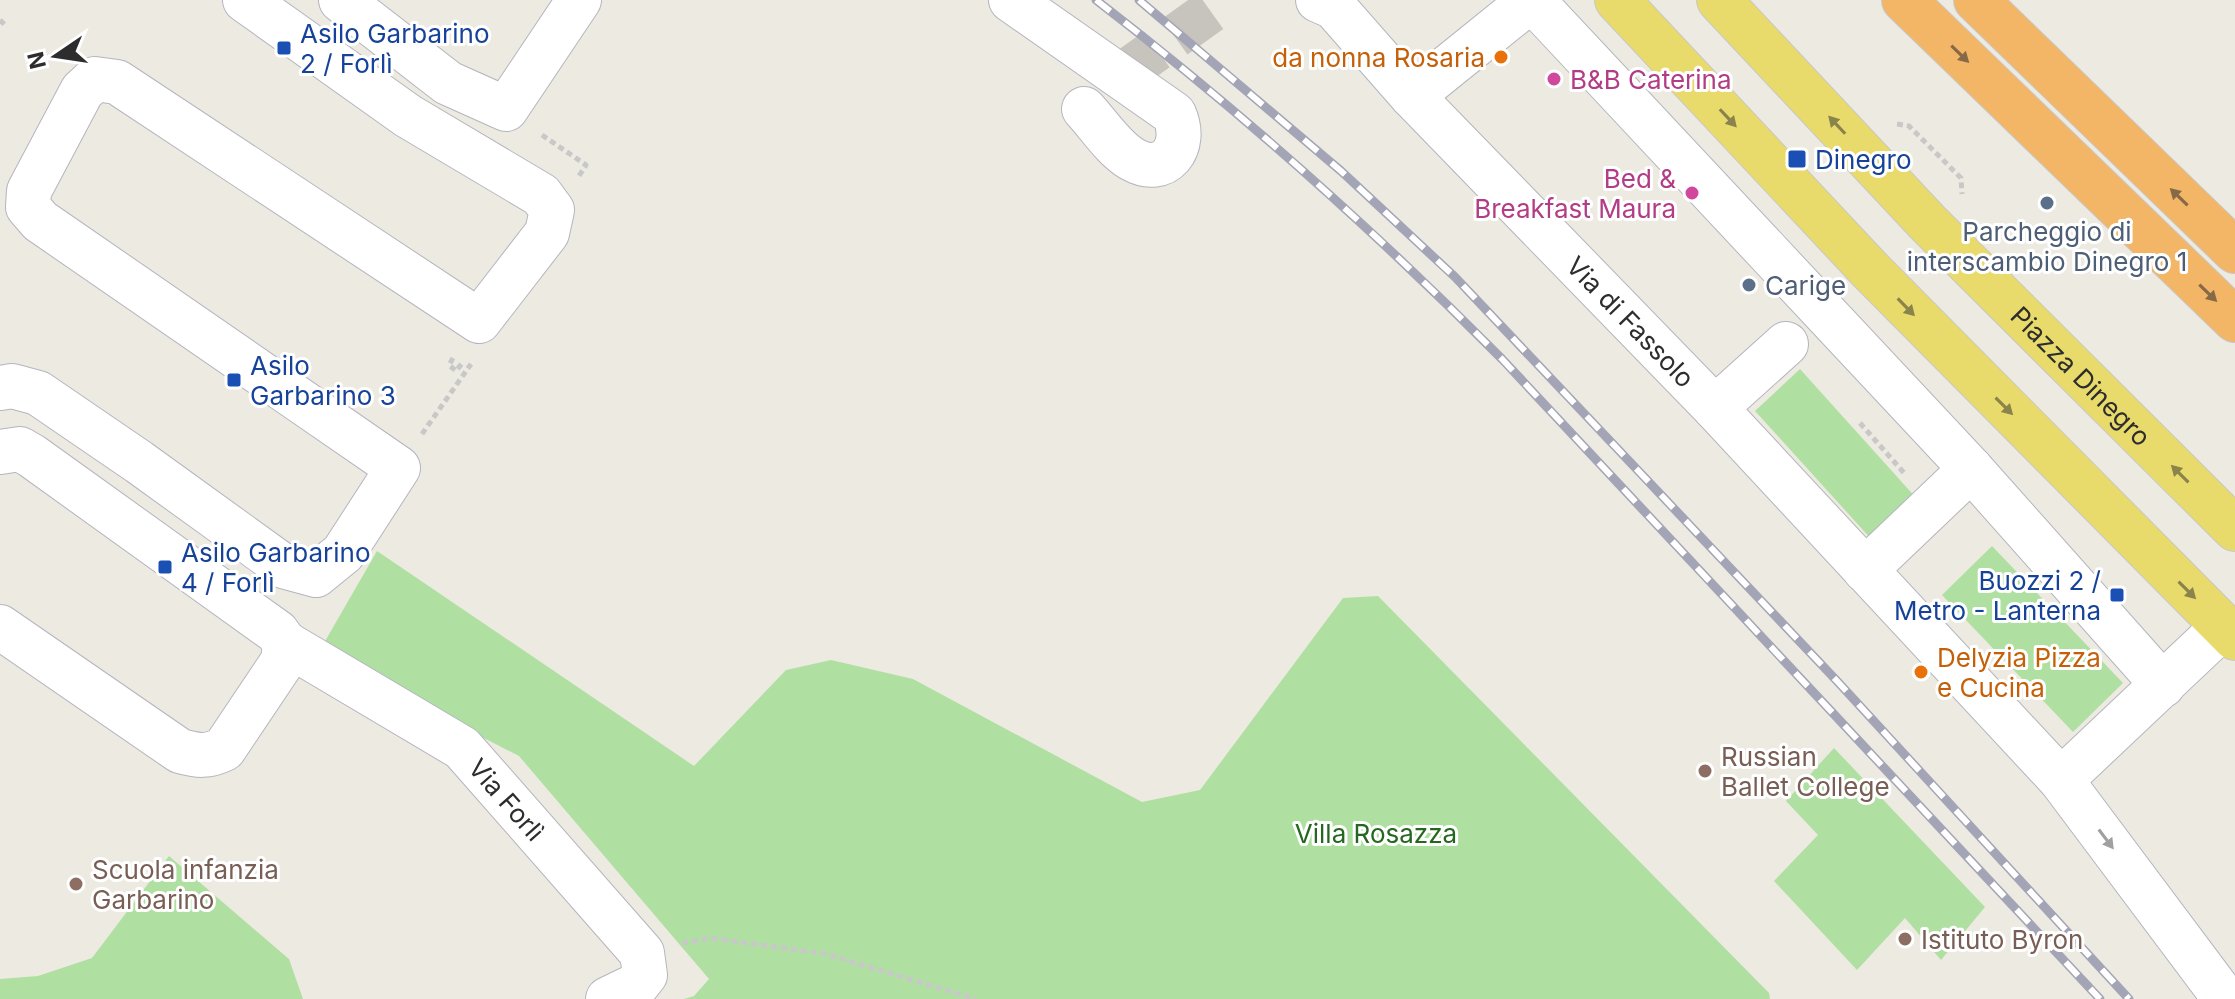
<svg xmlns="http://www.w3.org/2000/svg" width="2235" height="999" font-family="Inter,sans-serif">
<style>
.green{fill:#afe0a2}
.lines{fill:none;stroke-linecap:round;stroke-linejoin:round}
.minor-tunnel{stroke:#c7c4bd;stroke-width:44;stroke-dasharray:44 22;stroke-linecap:butt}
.minor-casing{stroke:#b4b5bf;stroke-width:46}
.major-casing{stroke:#c8c8c8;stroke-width:46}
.highway-casing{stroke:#c8c8c8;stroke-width:46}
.path{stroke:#c8c8c8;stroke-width:5;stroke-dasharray:6 4;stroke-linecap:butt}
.minor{stroke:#fff;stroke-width:44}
.major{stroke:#e8db6b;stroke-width:44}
.highway{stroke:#f3b566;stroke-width:44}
.rail-casing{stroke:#a3a4b6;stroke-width:9}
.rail{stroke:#fff;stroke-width:6;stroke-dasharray:18;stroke-linecap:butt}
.oneway{fill:#866a47}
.oneway2{fill:#8a844c}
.oneway3{fill:#a0a0a0}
.transit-dot{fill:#1a4fb4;stroke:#fff;stroke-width:3}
.food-dot{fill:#e8710a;stroke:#fff;stroke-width:3}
.hotel-dot{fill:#d1479c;stroke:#fff;stroke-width:3}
.service-dot{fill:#5c6f8a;stroke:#fff;stroke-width:3}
.education-dot{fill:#8d6e63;stroke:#fff;stroke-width:3}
.labels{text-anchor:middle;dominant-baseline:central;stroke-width:6;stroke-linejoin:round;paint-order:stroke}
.transit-label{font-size:26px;fill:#164399;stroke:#fff;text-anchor:start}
.food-label{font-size:26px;fill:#c56008;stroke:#fff;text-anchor:end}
.hotel-label{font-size:26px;fill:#b23c85;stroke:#fff;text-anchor:start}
.service-label{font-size:26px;fill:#4e5e75;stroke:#fff}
.street-label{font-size:26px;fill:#2d2d2d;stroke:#fff}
.education-label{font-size:26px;fill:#785e54;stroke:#fff;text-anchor:start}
.park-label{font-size:26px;fill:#266720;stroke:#fff}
</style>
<rect width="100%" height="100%" fill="#edeae1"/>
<!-- green -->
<g class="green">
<polygon points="1800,369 1918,500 1873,541 1755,411"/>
<polygon points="1992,546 2123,683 2073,732 1942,595"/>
<polygon points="377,551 694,766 786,670 831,660 913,679 1142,802 1200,790 1343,598 1378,596 1769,993 1770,999 684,999 694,996 709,979 519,756 476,734 324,643"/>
<polygon points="1834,748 1985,907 1941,960 1905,918 1857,970 1774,881 1818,835 1786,801"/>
<polygon points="169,856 289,959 303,999 0,999 0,979 38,976 92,958"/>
</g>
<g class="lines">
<!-- minor-tunnel -->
<polyline class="minor-tunnel" points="1121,75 1226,0"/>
<defs>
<g id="minor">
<polyline points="341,0 448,83 506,109 579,0"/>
<path d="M1011 0 1174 114C1189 147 1165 178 1132 159 1114 149 1099 125 1084 109"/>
<path id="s1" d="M1318 0 1334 7 1412 96 1715 408 2061 780 2225 999"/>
<polyline points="1532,0 1971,469 2163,685"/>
<polyline points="1412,96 1531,0"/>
<polyline points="0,388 12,386 38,393 139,462 283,566 316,575 343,553 398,468 40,221 28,207 29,191 82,91 95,79 117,82 479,321 547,233 552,210 541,195 408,116 245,0"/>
<polyline points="1715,408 1786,344"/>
<path d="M0 452 20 449 32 456 277 632 285 643 283 661 224 749C208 757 198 756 180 751L0 627"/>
<polyline points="1865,570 1971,469"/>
<path id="s2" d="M285 643 462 748 642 953 645 975 637 985 608 999"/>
<polyline points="2061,780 2223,627"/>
</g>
<g id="major">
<polyline points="1617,0 1870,270 2235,638"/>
<path id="s3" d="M1719 0 1928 223 2235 529"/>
</g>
<g id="highway">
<polyline points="1904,0 2235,320"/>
<polyline points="1976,0 2235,251"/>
</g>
</defs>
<!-- minor casing -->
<use href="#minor" class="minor-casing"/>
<!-- major casing -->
<use href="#major" class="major-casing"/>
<!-- highway casing -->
<use href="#highway" class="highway-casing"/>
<!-- path -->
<g class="path">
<polyline points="0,20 7,27"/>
<polyline points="1897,124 1909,126 1961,178 1962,194"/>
<polyline points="542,135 586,165 579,176"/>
<polyline points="453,358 449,365 456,371 463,362"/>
<polyline points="1860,423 1905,474"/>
<polyline points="422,434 471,364"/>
<polyline points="682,943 711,938 826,954 976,999"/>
</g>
<!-- minor -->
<use href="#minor" class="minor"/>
<!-- major -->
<use href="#major" class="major"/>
<!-- highway -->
<use href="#highway" class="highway"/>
<defs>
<g id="rail">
<path d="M1096 0C1239 110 1374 230 1502 359L2100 999"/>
<polyline points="1139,0 1341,171 1455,277 1837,681 2129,999"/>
</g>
</defs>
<!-- rail casing -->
<use href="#rail" class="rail-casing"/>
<!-- rail -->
<use href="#rail" class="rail"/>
</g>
<!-- one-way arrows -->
<defs><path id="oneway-solid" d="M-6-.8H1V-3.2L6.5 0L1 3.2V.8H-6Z" transform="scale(2)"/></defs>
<g class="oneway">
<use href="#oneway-solid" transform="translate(1960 54) rotate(44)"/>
<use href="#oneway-solid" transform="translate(2179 197) rotate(-136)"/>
<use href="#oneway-solid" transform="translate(2208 293) rotate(44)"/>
</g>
<g class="oneway2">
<use href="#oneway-solid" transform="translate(1728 118) rotate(47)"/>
<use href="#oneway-solid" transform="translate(1837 125) rotate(-133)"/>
<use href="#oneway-solid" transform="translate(1906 307) rotate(46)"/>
<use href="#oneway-solid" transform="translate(2004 406) rotate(45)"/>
<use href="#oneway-solid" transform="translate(2180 474) rotate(-135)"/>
<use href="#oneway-solid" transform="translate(2187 590) rotate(45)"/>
</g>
<use class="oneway3" href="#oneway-solid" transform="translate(2106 839) rotate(53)"/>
<!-- markers -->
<g class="transit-dot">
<rect x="276" y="40" width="16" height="16" rx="4"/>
<rect x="1787" y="149" width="20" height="20" rx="4"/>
<rect x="226" y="372" width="16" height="16" rx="4"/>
<rect x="157" y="559" width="16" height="16" rx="4"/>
<rect x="2109" y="587" width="16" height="16" rx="4"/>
</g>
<g class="food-dot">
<circle cx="1501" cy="57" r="8"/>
<circle cx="1921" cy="672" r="8"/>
</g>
<g class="hotel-dot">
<circle cx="1554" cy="79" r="8"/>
<circle cx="1692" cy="193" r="8"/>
</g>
<g class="service-dot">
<circle cx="2047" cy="203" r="8"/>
<circle cx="1749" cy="285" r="8"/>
</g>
<g class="education-dot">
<circle cx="1705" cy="771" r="8"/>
<circle cx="76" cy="884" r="8"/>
<circle cx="1905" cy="939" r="8"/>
</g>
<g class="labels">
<!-- transit labels -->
<g class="transit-label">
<text x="300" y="33">Asilo Garbarino<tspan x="300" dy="30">2 / Forlì</tspan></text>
<text x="1815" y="159">Dinegro</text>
<text x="250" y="365">Asilo<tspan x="250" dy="30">Garbarino 3</tspan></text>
<text x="181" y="552">Asilo Garbarino<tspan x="181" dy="30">4 / Forlì</tspan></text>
<text x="2101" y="580" text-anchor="end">Buozzi 2 /<tspan x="2101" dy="30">Metro - Lanterna</tspan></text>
</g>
<!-- food labels -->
<g class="food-label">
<text x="1485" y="57">da nonna Rosaria</text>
<text x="1937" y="657" text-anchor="start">Delyzia Pizza<tspan x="1937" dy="30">e Cucina</tspan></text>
</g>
<!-- hotel labels -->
<g class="hotel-label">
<text x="1570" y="79">B&amp;B Caterina</text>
<text x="1676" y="178" text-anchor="end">Bed &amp;<tspan x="1676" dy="30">Breakfast Maura</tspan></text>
</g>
<!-- service labels -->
<g class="service-label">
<text x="2047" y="231">Parcheggio di<tspan x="2047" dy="30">interscambio Dinegro 1</tspan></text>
<text x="1765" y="285" text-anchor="start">Carige</text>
</g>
<!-- street labels -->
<g class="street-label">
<text stroke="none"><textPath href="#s1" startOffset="450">Via di Fassolo</textPath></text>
<text stroke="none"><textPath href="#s3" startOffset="522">Piazza Dinegro</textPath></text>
<text stroke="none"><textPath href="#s2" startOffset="274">Via Forlì</textPath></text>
</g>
<!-- education labels -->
<g class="education-label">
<text x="1721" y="756">Russian<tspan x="1721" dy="30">Ballet College</tspan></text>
<text x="92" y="869">Scuola infanzia<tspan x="92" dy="30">Garbarino</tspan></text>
<text x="1921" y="939">Istituto Byron</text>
</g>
<!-- park labels -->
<g class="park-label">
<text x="1376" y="833">Villa Rosazza</text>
</g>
</g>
<!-- north arrow -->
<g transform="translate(56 56) rotate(257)" stroke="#ffffff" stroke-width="6" paint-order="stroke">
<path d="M0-6L14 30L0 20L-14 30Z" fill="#2d2d2d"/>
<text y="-12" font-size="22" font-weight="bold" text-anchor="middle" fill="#2d2d2d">N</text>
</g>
</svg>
